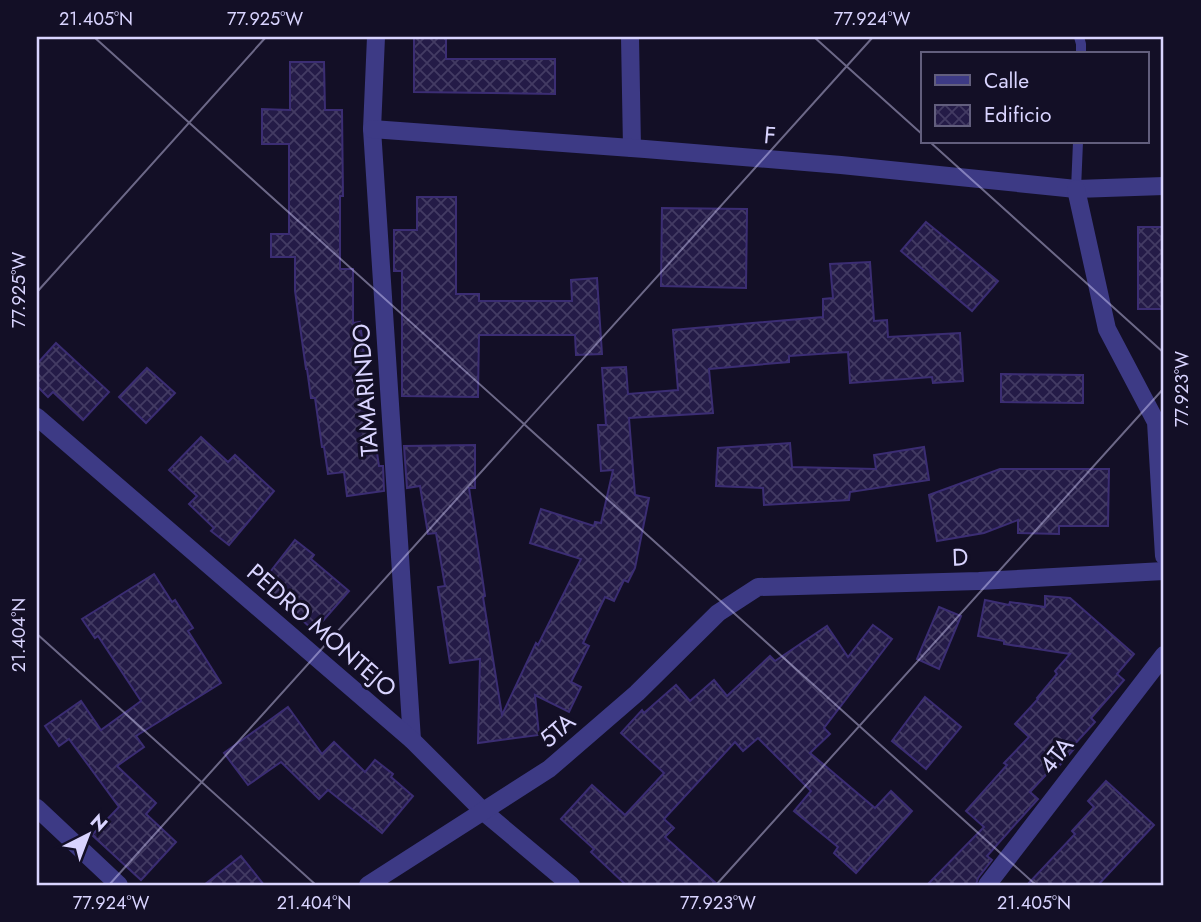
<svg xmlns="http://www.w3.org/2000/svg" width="1201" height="922" font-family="Jost,sans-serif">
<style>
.building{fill:url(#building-cross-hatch);stroke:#3b2d73;stroke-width:2}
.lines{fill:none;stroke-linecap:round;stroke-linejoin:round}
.service{stroke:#3d3a85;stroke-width:10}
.minor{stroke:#3d3a85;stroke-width:18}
.tertiary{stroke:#3d3a85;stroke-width:18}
.ticks{fill:none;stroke:#d9d4ff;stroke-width:2;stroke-opacity:0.45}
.labels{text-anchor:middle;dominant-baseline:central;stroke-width:6;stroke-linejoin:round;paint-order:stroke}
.street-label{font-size:24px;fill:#d9d4ff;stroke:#130f26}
.neatline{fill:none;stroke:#d9d4ff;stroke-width:2.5}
.ticks-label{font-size:18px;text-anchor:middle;fill:#d9d4ff}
</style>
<defs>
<pattern id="building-cross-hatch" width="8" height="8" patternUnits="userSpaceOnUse" patternTransform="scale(1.75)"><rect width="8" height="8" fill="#241b47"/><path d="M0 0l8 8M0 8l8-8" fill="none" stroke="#433b63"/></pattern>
</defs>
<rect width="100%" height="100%" fill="#130f26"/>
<!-- building -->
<g class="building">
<polygon points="414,37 446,37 446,59 555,59 555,94 414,92"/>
<polygon points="290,62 324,62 325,110 342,110 343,196 340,196 340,269 353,269 353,323 360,322 375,446 376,446 379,466 383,466 384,491 347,496 344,472 328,474 324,447 322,447 315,398 311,398 307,369 306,369 295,291 295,257 271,257 271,234 289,234 289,144 262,144 262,109 290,110"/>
<polygon points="417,197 456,197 456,294 479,294 479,301 572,301 571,280 597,278 602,354 576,355 575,335 479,335 478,397 402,396 402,271 394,271 394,230 417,230"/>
<polygon points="662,208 747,209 746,288 661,286"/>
<polygon points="926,222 998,281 972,311 901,251"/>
<rect x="1138" y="227" width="26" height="82"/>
<polygon points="870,262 874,321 887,320 888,337 960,333 963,381 933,383 932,377 850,383 848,352 789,356 789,362 709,369 713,413 629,418 635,495 649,498 635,568 628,582 624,580 614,601 605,597 583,643 589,646 571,682 581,687 569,712 535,695 539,735 478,743 480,659 450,663 438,587 445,586 436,533 428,534 420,486 407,488 404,446 475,445 475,488 469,488 485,596 483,597 502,715 536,643 538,645 581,559 530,543 541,509 594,526 595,522 601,523 613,470 601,471 598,425 606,425 602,368 626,367 628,394 678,390 673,330 823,317 823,299 833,298 830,264"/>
<polygon points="56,343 109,392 83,420 53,392 48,397 37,386 37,364"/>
<polygon points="147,368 175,393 146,423 119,397"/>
<polygon points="1001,374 1083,375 1083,403 1001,402"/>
<polygon points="201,437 228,462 235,455 274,491 229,545 211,531 214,528 189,504 197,496 169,470"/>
<polygon points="790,443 792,467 876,469 874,455 924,447 929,480 850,492 849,500 764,505 763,488 716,486 718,448"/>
<polygon points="1000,469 1109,469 1108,526 1059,526 1059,534 1018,533 1018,520 984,533 937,541 929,495"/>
<polygon points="295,540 314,555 311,559 349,591 314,631 285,604 260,585"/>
<polygon points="154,574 172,602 175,600 193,628 188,631 221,683 136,736 144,747 117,766 156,803 146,814 176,842 141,880 92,835 119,807 69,739 59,746 45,726 81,701 101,730 141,701 98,636 95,638 82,619"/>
<polygon points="1045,596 1070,598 1134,654 1117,674 1124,680 1091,718 1095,722 1072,747 1074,749 1060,765 1057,763 1030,792 1038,799 987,856 992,860 978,878 976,885 927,885 984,827 966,811 1007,765 1004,763 1029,737 1015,724 1038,699 1037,698 1057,674 1055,671 1070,654 1004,644 1004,641 978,636 985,600 1009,605 1010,602 1045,607"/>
<polygon points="939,607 961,616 939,669 917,659"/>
<polygon points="873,625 892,639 824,728 830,734 810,753 875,808 891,791 912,811 856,873 834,853 838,847 794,811 811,791 758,738 743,751 735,742 664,819 674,828 665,837 718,885 626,885 591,852 594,849 561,819 592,785 625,815 664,773 621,733 642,710 644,713 676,685 690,701 714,680 727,696 770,656 775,661 827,626 848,657"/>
<polygon points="925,697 961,727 926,769 892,741"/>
<polygon points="288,707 322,754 334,742 365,772 375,760 393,774 391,777 413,796 382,833 328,790 319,799 281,762 248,785 224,753"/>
<polygon points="1106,781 1154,825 1098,885 1027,885 1075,834 1072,831 1094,807 1088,801"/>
<polygon points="241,856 264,885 204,885"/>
</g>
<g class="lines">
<!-- service -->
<g class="service">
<polyline points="1079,37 1081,44 1081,54"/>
<polyline points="1076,189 1078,142"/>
</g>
<!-- minor -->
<g class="minor">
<polyline points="376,37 372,129 412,740"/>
<polyline points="630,37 632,148"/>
<polyline points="372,129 645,149 841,165 1076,189 1164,186"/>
<polyline points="1076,189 1107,329 1156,422 1164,556"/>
<polyline points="37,417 412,740 484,812 571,885"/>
<polyline points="37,808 119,885"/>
<polyline points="368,885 549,769 637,693 718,613 758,587 979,581 1164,571"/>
</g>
<!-- tertiary -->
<polyline class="tertiary" points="987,885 1164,655"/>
</g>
<!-- ticks -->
<path class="ticks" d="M94 37 1036 885M814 37 923 135M930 142 1164 353M37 292 266 37M37 634 316 885M109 885 873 37M716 885 1164 388"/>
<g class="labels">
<!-- street labels -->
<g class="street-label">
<text transform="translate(770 135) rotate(5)">F</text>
<text transform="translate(365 390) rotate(-94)">TAMARINDO</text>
<text transform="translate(960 557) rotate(-2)">D</text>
<text transform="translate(322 630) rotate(41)">PEDRO MONTEJO</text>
<text transform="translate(557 730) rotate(-41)">5TA</text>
<text transform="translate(1056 755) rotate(-52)">4TA</text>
</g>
</g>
<!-- border -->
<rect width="1201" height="922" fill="none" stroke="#130f26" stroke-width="77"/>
<!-- legend -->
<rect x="921" y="52" width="228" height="91" fill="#130f26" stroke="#625e7d" stroke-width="2"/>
<rect x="935" y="75" width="35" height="10" fill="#3d3a85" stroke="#625e7d" stroke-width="2"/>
<text x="984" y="88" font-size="21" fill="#d9d4ff">Calle</text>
<rect x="935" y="105" width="35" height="21" fill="url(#building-cross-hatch)" stroke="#625e7d" stroke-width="2"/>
<text x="984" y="122" font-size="21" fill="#d9d4ff">Edificio</text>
<!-- north arrow -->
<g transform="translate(88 835) rotate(42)" stroke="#130f26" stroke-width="5" paint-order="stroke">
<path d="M0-5L12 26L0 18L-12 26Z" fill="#d9d4ff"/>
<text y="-10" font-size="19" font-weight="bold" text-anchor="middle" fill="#d9d4ff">N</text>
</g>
<rect x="38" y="38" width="1124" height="846" class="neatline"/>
<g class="ticks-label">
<text x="96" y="25">21.405°N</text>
<text x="265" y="25">77.925°W</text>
<text x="872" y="25">77.924°W</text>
<text transform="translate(19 290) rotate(-90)" y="6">77.925°W</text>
<text transform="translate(1182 389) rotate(-90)" y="6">77.923°W</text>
<text transform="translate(19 635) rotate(-90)" y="6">21.404°N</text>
<text x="111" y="909">77.924°W</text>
<text x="314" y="909">21.404°N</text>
<text x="718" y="909">77.923°W</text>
<text x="1034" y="909">21.405°N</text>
</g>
</svg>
